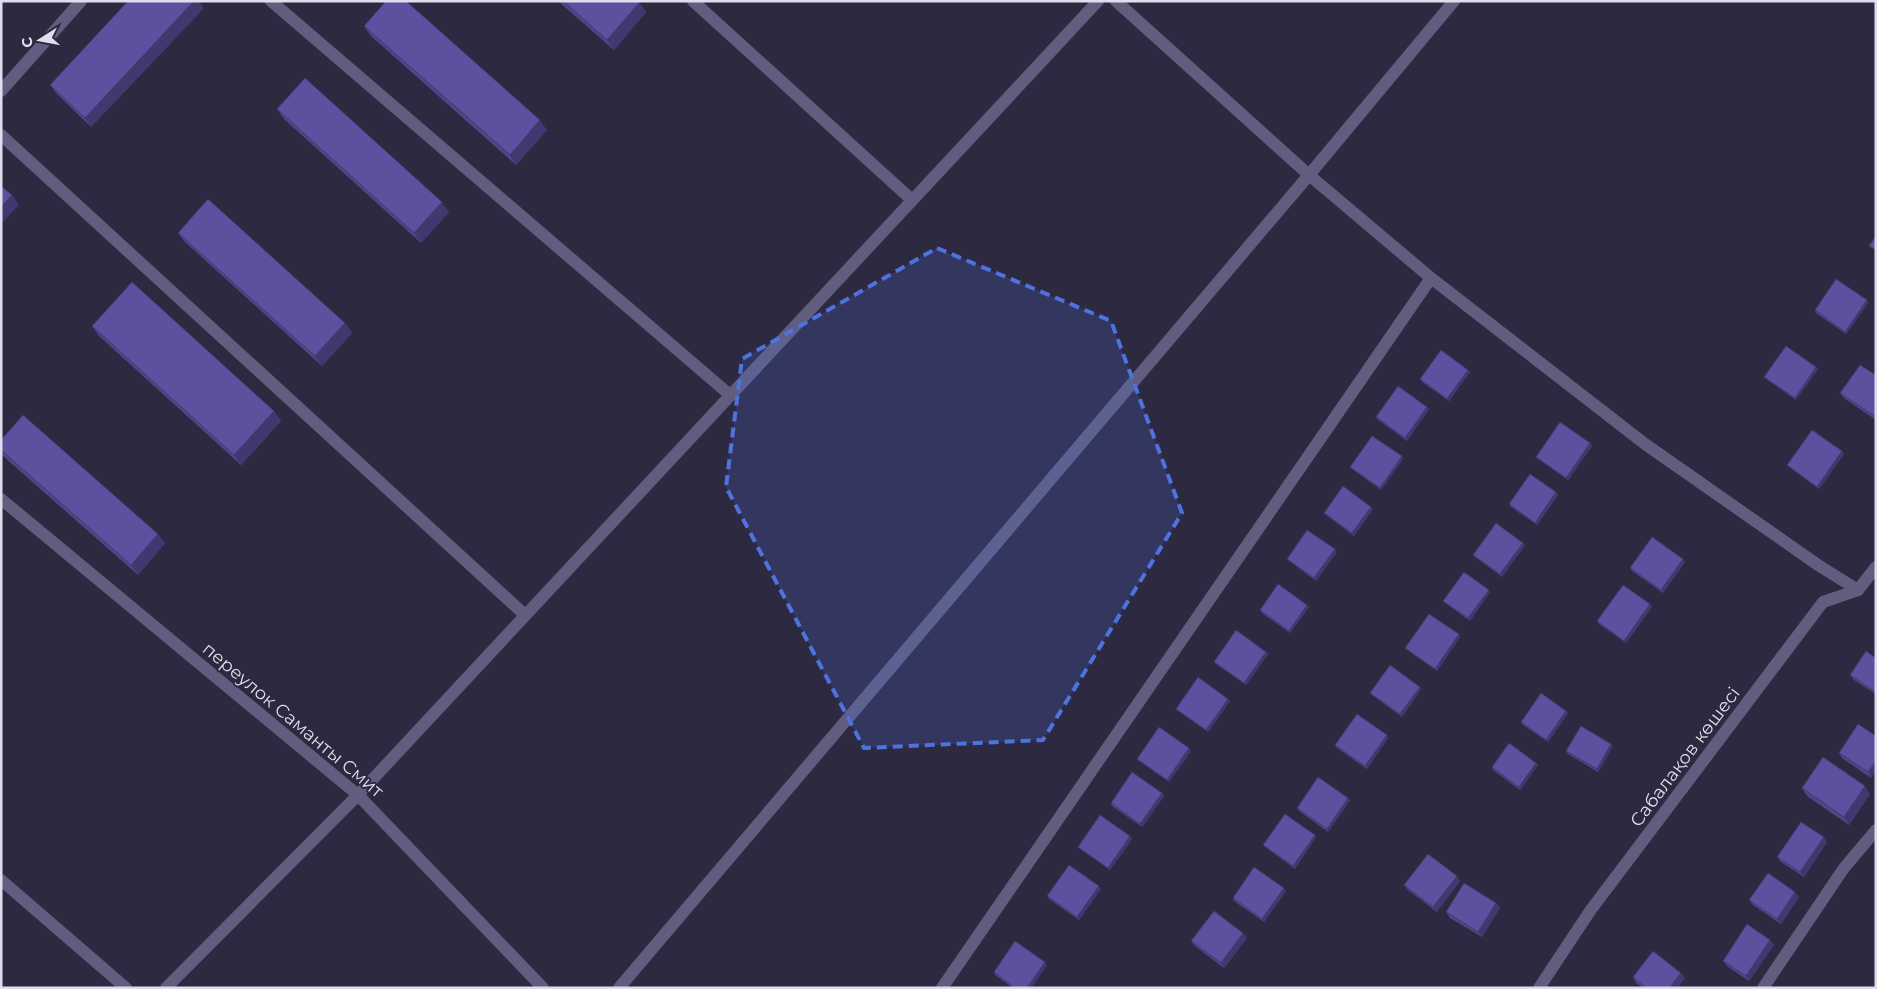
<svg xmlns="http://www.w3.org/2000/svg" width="1877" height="989" font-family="Montserrat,sans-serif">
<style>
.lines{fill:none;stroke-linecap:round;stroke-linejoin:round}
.minor{stroke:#605d7f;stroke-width:12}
.wall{fill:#514588}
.shaded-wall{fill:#42386f}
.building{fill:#5e509e;stroke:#42386f}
.marked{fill:#4e72de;fill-opacity:0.2;stroke:#4e72de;stroke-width:4;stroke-dasharray:10 6;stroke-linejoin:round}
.labels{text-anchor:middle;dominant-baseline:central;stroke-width:4;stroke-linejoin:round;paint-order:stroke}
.street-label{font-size:18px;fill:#dfdeee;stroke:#2c2941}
</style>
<rect width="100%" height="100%" fill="#2c2941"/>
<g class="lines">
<!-- minor -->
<g class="minor">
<polyline points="271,1 730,395"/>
<polyline points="693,1 912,200"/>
<polyline points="1116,1 1309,175 1431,278 1645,444 1818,565 1858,590"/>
<polyline points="1,91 81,1"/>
<polyline points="1,135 525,615"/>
<polyline points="1,499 358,795 543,988"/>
<polyline points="1,880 126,988"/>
<polyline points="166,988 358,795 1098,1"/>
<polyline points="619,988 1309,175 1454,1"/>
<polyline points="942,988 1431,278"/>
<polyline points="1539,988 1590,911 1823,602 1858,590 1876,567"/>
<polyline points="1763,988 1844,868 1876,830"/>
</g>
</g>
<!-- wall -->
<g class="wall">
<polygon points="558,1 638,1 646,12 614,50"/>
<polygon points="204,8 91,127 57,94 50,85"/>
<polygon points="364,26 547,130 516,165 371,36"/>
<polygon points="277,109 449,212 421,243 284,119"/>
<polygon points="178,233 345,323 352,333 322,366 185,242"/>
<polygon points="1868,303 1846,334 1816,313 1815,310"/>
<polygon points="92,326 274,411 281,421 241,465 99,336"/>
<polygon points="1816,367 1818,369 1796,400 1766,379 1764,377"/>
<polygon points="1468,370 1470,372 1449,401 1422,382 1420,379"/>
<polygon points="1876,375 1876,420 1844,398 1840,393"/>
<polygon points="1429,409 1407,441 1377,419 1376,417"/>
<polygon points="1,440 165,543 138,575 3,456 1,453"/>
<polygon points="1590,443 1592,446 1568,480 1538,459 1536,457"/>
<polygon points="1844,454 1819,489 1789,467 1787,465"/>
<polygon points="1403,459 1381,490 1352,469 1350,467"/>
<polygon points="1556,492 1558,495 1537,525 1511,507 1509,504"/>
<polygon points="1373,509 1354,536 1326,515 1324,513"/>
<polygon points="1523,543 1525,545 1502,577 1475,557 1473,555"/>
<polygon points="1335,549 1337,552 1316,581 1289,561 1287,559"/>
<polygon points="1685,562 1663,593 1632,571 1630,568"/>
<polygon points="1490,592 1470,621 1445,603 1443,601"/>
<polygon points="1650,604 1652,607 1626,643 1599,624 1597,621"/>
<polygon points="1307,605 1309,607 1290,633 1262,613 1260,610"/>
<polygon points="1460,637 1437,671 1407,650 1405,648"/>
<polygon points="1266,652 1268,654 1246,685 1216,664 1214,662"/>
<polygon points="1876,658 1876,694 1854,680 1850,675"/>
<polygon points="1421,689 1402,717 1372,695 1370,693"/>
<polygon points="1230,701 1208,732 1178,711 1176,709"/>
<polygon points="1568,713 1548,742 1523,725 1521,722"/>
<polygon points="1876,736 1871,778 1842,758 1839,753"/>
<polygon points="1388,738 1367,769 1337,748 1335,745"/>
<polygon points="1613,746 1598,772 1568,754 1566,751"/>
<polygon points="1189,748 1191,751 1169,782 1139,761 1137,759"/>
<polygon points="1536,763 1538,765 1520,790 1493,770 1492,767"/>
<polygon points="1802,788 1870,794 1849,825 1807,796"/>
<polygon points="1162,793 1164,796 1142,827 1112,806 1111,803"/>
<polygon points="1348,798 1350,800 1328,832 1299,811 1297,808"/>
<polygon points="1315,835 1316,837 1295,869 1265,847 1263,845"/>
<polygon points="1130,836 1132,839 1110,870 1080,849 1078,847"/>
<polygon points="1827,842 1804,877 1781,862 1777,857"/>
<polygon points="1460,881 1437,912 1408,890 1404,885"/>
<polygon points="1101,889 1079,920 1049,899 1047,896"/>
<polygon points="1286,891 1264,922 1234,901 1233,898"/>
<polygon points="1799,897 1781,924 1753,905 1749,900"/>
<polygon points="1496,903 1500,908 1482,937 1450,918 1446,912"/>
<polygon points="1243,933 1247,938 1224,968 1195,946 1191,941"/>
<polygon points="1770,940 1774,945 1749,981 1727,966 1723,961"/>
<polygon points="1047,965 1031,988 1013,988 995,975 994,972"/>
<polygon points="1633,977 1685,978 1677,988 1643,988 1636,983"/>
</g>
<!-- shaded-wall -->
<g class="shaded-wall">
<polygon points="194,1 199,1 204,8 91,127 85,118"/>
<polygon points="639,3 646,12 614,50 607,40"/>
<polygon points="540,120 547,130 516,165 510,155"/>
<polygon points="12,195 19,205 1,224 1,207"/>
<polygon points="442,202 449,212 421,243 414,233"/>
<polygon points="1867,300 1868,303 1846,334 1845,332"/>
<polygon points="345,323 352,333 322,366 315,356"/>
<polygon points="1816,367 1818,369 1796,400 1795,398"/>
<polygon points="1468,370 1470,372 1449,401 1447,399"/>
<polygon points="1427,407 1429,409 1407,441 1405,438"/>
<polygon points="274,411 281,421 241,465 234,455"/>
<polygon points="1590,443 1592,446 1568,480 1566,478"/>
<polygon points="1842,451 1844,454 1819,489 1817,487"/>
<polygon points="1402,456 1403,459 1381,490 1380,488"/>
<polygon points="1556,492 1558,495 1537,525 1535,523"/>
<polygon points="1371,507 1373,509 1354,536 1352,533"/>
<polygon points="158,534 165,543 138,575 131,565"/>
<polygon points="1523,543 1525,545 1502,577 1500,574"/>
<polygon points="1335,549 1337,552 1316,581 1314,578"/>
<polygon points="1683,559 1685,562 1663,593 1661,590"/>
<polygon points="1489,590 1490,592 1470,621 1468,618"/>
<polygon points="1650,604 1652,607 1626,643 1624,641"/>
<polygon points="1307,605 1309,607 1290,633 1289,631"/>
<polygon points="1459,634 1460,637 1437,671 1435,669"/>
<polygon points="1266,652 1268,654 1246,685 1244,683"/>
<polygon points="1420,687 1421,689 1402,717 1400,714"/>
<polygon points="1228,699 1230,701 1208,732 1206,730"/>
<polygon points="1566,711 1568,713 1548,742 1546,740"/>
<polygon points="1387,735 1388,738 1367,769 1365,766"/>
<polygon points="1611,744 1613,746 1598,772 1597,769"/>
<polygon points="1189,748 1191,751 1169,782 1167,780"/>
<polygon points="1876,761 1876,771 1871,778 1868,772"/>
<polygon points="1536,763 1538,765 1520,790 1519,787"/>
<polygon points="1865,786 1870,794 1849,825 1844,817"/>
<polygon points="1162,793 1164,796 1142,827 1140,824"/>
<polygon points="1348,798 1350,800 1328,832 1327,829"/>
<polygon points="1315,835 1316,837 1295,869 1293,866"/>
<polygon points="1130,836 1132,839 1110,870 1108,868"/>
<polygon points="1824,837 1827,842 1804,877 1800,872"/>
<polygon points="1457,876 1460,881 1437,912 1433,907"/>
<polygon points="1099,886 1101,889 1079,920 1077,917"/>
<polygon points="1284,888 1286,891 1264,922 1262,919"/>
<polygon points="1795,892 1799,897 1781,924 1777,919"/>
<polygon points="1496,903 1500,908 1482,937 1478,932"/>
<polygon points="1243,933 1247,938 1224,968 1221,963"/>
<polygon points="1770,940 1774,945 1749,981 1746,976"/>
<polygon points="1045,962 1047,965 1031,988 1027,988"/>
<polygon points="1681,973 1685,978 1677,988 1669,988"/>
</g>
<!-- building -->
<g class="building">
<polygon points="128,1 194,1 85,118 50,85"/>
<polygon points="386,1 406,1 540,120 510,155 364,26"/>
<polygon points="563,1 638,1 639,3 607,40"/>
<polygon points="305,78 442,202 414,233 277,109"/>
<polygon points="1,186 12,195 1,207"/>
<polygon points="208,199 345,323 315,356 178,233"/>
<polygon points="1876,236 1876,250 1869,246"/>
<polygon points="1836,279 1867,300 1845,332 1815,310"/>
<polygon points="132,282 274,411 234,455 92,326"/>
<polygon points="1786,346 1816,367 1795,398 1764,377"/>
<polygon points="1441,350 1468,370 1447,399 1420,379"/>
<polygon points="1860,365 1876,375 1876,417 1840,393"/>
<polygon points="1398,386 1427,407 1405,438 1376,417"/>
<polygon points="23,415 158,534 131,565 1,450 1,440"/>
<polygon points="1560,422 1590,443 1566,478 1536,457"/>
<polygon points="1812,430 1842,451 1817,487 1787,465"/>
<polygon points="1372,436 1402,456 1380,488 1350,467"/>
<polygon points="1530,474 1556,492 1535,523 1509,504"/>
<polygon points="1343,486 1371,507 1352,533 1324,513"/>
<polygon points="1496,523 1523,543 1500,574 1473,555"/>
<polygon points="1307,530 1335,549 1314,578 1287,559"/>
<polygon points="1652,537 1683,559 1661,590 1630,568"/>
<polygon points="1464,572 1489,590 1468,618 1443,601"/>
<polygon points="1278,584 1307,605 1289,631 1260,610"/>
<polygon points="1623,585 1650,604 1624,641 1597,621"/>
<polygon points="1429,614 1459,634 1435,669 1405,648"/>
<polygon points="1236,630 1266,652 1244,683 1214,662"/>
<polygon points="1866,651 1876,658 1876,692 1850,675"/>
<polygon points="1390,665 1420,687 1400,714 1370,693"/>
<polygon points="1198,677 1228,699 1206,730 1176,709"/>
<polygon points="1541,693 1566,711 1546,740 1521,722"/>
<polygon points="1357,714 1387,735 1365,766 1335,745"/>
<polygon points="1858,724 1876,736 1876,761 1868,772 1839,753"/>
<polygon points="1581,726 1611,744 1597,769 1566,751"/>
<polygon points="1159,727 1189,748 1167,780 1137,759"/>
<polygon points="1509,743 1536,763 1519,787 1492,767"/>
<polygon points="1823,757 1865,786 1844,817 1802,788"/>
<polygon points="1132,772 1162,793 1140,824 1111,803"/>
<polygon points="1318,777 1348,798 1327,829 1297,808"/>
<polygon points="1285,814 1315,835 1293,866 1263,845"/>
<polygon points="1100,815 1130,836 1108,868 1078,847"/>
<polygon points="1801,822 1824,837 1800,872 1777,857"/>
<polygon points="1428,854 1457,876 1433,907 1404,885"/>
<polygon points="1069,865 1099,886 1077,917 1047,896"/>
<polygon points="1254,867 1284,888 1262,919 1233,898"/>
<polygon points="1768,873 1795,892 1777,919 1749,900"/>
<polygon points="1464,883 1496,903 1478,932 1446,912"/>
<polygon points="1214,911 1243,933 1221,963 1191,941"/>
<polygon points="1747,924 1770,940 1746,976 1723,961"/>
<polygon points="1015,941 1045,962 1027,988 1015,988 994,972"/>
<polygon points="1653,951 1681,973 1669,988 1646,988 1633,977"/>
</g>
<!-- marked area -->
<path class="marked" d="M937 248 1111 321 1182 513 1043 740 864 748 726 487 742 359Z"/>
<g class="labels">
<!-- street labels -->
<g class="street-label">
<text transform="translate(293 720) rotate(40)">переулок Саманты Смит</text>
<text transform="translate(1685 757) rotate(-53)">Сабалақов көшесі</text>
</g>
</g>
<!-- border -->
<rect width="1877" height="989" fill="none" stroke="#dfdeee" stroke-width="5"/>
<!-- north arrow -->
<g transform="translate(40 40) rotate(259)" stroke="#2c2941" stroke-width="4" paint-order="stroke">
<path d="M0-4L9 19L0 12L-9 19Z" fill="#dfdeee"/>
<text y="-8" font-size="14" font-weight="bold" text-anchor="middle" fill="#dfdeee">С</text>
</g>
</svg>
